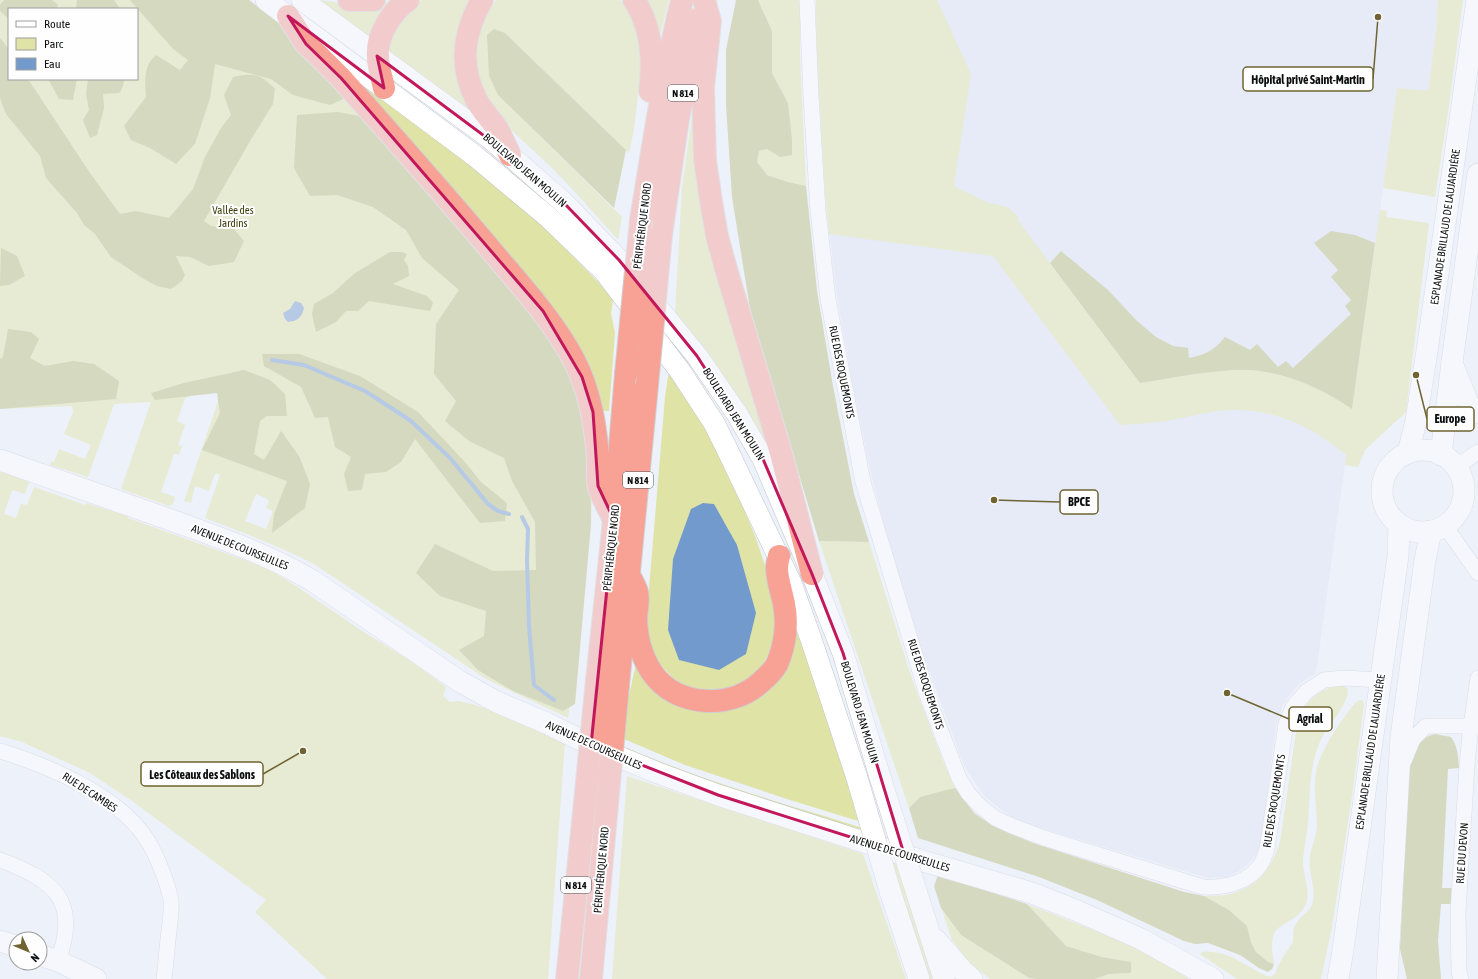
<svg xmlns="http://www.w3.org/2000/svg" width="1478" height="979" font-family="'Asap Condensed',sans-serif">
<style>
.built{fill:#dde4f3}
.green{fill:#dfe4a6;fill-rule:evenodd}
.forest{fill:#b7bc7b}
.water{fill:#739acc}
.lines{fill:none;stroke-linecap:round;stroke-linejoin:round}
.stream{stroke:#739acc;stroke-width:4}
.street-casing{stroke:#c2c6cd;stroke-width:16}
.secondary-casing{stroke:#c2c6cd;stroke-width:22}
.highway-casing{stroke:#cfcfcf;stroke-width:24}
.street{stroke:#fff;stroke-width:15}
.secondary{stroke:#fff;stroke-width:21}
.highway{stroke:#f8a195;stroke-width:22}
.secondary-bridge-casing{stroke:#c2c6cd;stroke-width:22;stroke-linecap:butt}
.highway-bridge-casing{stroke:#cfcfcf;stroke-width:24;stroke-linecap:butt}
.secondary-bridge{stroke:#fff;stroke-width:21}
.highway-bridge{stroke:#f8a195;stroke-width:22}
.marked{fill:none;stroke:#c2185b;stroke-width:3;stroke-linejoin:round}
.labels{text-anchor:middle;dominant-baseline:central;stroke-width:4;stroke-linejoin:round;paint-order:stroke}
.shield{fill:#fefefe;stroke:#555657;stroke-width:1}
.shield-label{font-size:10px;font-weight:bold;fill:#0d0e10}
.street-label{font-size:11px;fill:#0d0e10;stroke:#fefefe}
.park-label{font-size:11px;fill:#3d3e0c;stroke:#fefefe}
.leader{fill:none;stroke:#6f6431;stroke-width:1.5}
.callout-dot{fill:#6f6431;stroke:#fefefe;stroke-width:1.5}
.callout{fill:#fefefe;stroke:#6f6431;stroke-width:1.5}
.callout-label{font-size:12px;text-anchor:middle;font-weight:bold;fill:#0d0e10}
</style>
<rect width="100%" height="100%" fill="#edf1f9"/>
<!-- built -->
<polygon class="built" points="816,0 1438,0 1436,32 1428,92 1397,88 1316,673 1299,684 1287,699 1282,707 1276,726 1261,839 1258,851 1252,860 1245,867 1236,873 1225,877 1208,878 1024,823 1013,818 1003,811 983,795 964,765 921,649 894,564 869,465 852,381 836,289 825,192 817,59"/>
<!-- green -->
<g class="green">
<path d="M0 0H244L339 82 594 465 591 519 582 621 568 718 486 679 314 564C279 546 242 532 205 518L220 475 216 473 214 476 209 491 195 486 191 503 184 501 224 384 185 398 177 421 185 425 178 445 182 446 179 455 174 454 161 492 175 497 173 504 169 506 121 489 151 402 114 404 88 477 50 465 51 462H54L59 449 85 459 91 445 64 434 73 412 72 406 0 409ZM9 9H137V79H9ZM256 494 269 500 266 508 273 511 266 529 245 521Z"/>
<path d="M316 0C329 0 341 4 354 5 367 5 382 3 395 0L374 42Z"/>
<polygon points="422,0 474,0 478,116 384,50 388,33 413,5"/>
<path d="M496 0H620L626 6 635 24 643 54 634 129 629 153 505 33 498 95 622 217 618 240C596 215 574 190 550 166 533 149 513 134 498 115 484 97 472 69 475 46 476 39 482 18 486 12 489 8 493 4 496 0Z"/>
<polygon points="641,0 669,0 659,40"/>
<polygon points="758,0 800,0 800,56 806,186 788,182 767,175 757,162 759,151 767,149 780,157 792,139 788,103 772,73 772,31"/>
<path d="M816 0H937L971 74 954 186 986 202 1007 207 1019 217 1017 219 1140 383C1167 379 1195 373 1222 371 1269 365 1314 383 1352 408L1380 210 1387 211 1386 217 1429 223 1406 412 1365 450 1358 467 1345 465 1346 455C1309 424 1267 405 1217 411 1200 414 1183 418 1166 421 1151 423 1136 424 1120 425L993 256 829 234 825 192 817 59Z"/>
<polygon points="1438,0 1463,0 1449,106 1435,197 1383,188 1397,88 1428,91 1436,32"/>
<polygon points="346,71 508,193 546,229 598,282 613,300 611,313 615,333 609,411 598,411"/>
<polygon points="695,93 789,501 675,313 682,188"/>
<polygon points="670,364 727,468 755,536 770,580 777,616 775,636 770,652 760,668 748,680 731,687 710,690 691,688 674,679 658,662 649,644 646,625 665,397"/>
<polygon points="0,471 29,482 25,494 12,490 4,514 16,518 21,504 27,505 34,487 85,505 86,503 128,516 128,518 253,563 275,573 293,584 362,631 411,661 446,687 443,696 450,702 459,701 479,706 565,742 548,979 327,979 255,912 266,900 132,801 90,773 22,742 0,736"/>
<polygon points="819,541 869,542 913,682 943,761 955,788 946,790 920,797 909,808"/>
<polygon points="794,613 844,771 858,821 790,800 685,765 624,739 626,709 637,659 660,690 760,692"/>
<path d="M1341 684 1348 689C1348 705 1332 720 1324 734 1320 740 1317 749 1315 756 1309 778 1310 800 1308 822 1307 835 1304 847 1303 859 1302 873 1311 890 1306 904 1300 920 1277 924 1274 934 1270 944 1273 955 1274 964L1268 962 1256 952 1251 942 1247 926 1229 910 1204 896C1211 895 1219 896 1226 895 1256 889 1271 870 1280 842L1298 719C1310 696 1317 692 1341 684Z"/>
<path d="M1360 700H1362L1364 704 1352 796 1332 927 1321 979H1237L1200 954C1203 951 1207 951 1212 952 1238 955 1247 969 1270 977L1275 974C1278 965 1282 958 1288 950 1289 947 1292 945 1293 942 1294 933 1291 932 1297 922 1303 914 1311 911 1313 901 1316 886 1308 873 1310 859 1310 848 1317 837 1317 826 1317 811 1314 796 1315 780 1317 752 1339 724 1355 703Z"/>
<path d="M627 748C669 766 712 781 756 795 791 807 827 816 862 828L863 831 744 795 625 751Z"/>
<polygon points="627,776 863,854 906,979 612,979"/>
<polygon points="895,862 899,863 935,979 928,979 895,874 893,863"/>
<polygon points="1027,904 1106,935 1146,953 1189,979 1095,979 1109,974 1130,973 1131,962 1102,957 1066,946"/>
<polygon points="942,910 961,935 1029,978 1036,979 990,979 969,962 952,940"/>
</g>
<!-- forest -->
<g class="forest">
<polygon points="4,0 52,0 58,5 57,9 9,9 9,19 0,11 0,5"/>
<polygon points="77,0 114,0 120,9 76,9"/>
<path d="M130 0H249L297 37 348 97 330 105 293 95 271 79 215 64 210 98 195 144 176 164 150 148 131 140 124 126 146 97C145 82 143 66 156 55L180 70 188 60 173 49Z"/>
<polygon points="736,0 758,0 772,31 772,73 788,103 792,139 792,155 780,157 767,149 759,151 757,162 767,175 788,182 806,186 817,291 833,386 854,494 869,542 819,541 751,315 732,197 726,105 726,50"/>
<polygon points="494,29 505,33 626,150 614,208 498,95 489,75 487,35"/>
<path d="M0 38 9 49V79H28L90 173 120 214 136 211 169 218 193 189 205 157 221 128 231 115 224 95 233 77C254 73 259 73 275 89L273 104 253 136 204 221 211 226 234 229 244 241 234 262 209 266 190 257 176 256 185 275 182 281 171 289 157 286 144 279 111 257 95 234 84 225 77 213 46 178 40 156 6 114 0 98Z"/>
<polygon points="48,79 77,79 73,100 59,99"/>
<polygon points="88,79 125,79 121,91 119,93 103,94 104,108 97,135 90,138 83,120 89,110 86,94"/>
<polygon points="338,112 370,118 537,312 575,376 590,424 591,524 575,704 563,711 513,691 478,670 459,650 484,636 486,611 440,596 416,573 435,544 493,571 536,570 535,522 512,481 504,458 469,441 445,421 456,401 434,374 436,324 459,290 422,258 406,230 373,207 337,195 310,196 294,168 297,115"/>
<path d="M1331 231 1355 235 1375 243 1352 409C1314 383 1269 365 1222 371 1195 373 1167 379 1140 383L1050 263 1061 251 1108 290 1137 321 1156 337 1173 346 1188 348 1189 358C1205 355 1215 350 1225 337L1250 350 1257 344 1278 367 1286 361 1293 368 1351 314 1345 306 1351 300 1331 277 1338 270 1314 243Z"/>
<polygon points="1,248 17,256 25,276 9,285 0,286"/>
<polygon points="390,252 402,252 407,254 404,260 408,266 409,276 393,284 427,296 433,303 430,311 369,301 358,311 346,311 336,322 316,332 312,314 314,304 333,293 355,273"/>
<polygon points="8,329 31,332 39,339 30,358 45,366 73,361 94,364 119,381 116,399 0,409 0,359 3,357"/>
<polygon points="262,354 299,354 360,376 418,412 464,461 481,482 507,503 505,521 480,523 415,439 401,462 386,472 365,474 362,490 348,491 344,474 351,457 335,447 328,417 315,418 301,387 264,366"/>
<polygon points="244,370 270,380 285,394 287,416 267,416 260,421 254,454 264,460 281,431 299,456 310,484 305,508 272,533 274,514 287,481 202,450 220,413 217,393 155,400 151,393 184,383"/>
<path d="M1435 734 1451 737C1458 747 1458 756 1459 768L1448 769 1442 888H1453L1452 904H1441L1438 941 1441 979H1407L1400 949 1409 761C1417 748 1419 738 1435 734Z"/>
<polygon points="955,788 974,813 993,826 1033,843 1184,892 1204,896 1229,910 1247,926 1251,942 1256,952 1268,962 1274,964 1272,969 1268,972 1259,968 1240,955 1208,943 1195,944 1184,941 1097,900 1039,877 918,838 909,808 920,797 946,790"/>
<polygon points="938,875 1027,904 1066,946 1102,957 1131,962 1131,973 1109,974 1095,979 1036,979 1029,978 961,935 941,908 934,886"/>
</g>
<!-- water -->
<g class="water">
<path d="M295 301 301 303 304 308C302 317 298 321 288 322L285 319 283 313 290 309Z"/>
<polygon points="703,503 714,504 737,545 756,613 746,654 719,670 679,660 668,630 673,559 691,509"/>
</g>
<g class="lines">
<!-- stream -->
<g class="stream">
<polyline points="272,360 304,365 365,391 411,421 450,458 488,504 498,511 509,514"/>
<polyline points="522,517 528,529 527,560 529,626 534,685 554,700"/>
</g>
<defs>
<g id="street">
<path d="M807 0 811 96 818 211 828 299 863 482 928 698 959 778 968 793 980 806 995 818 1012 826 1044 838 1203 887C1224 888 1249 883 1261 864 1264 859 1265 854 1267 849L1286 724 1293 707 1307 691 1324 680 1344 678 1380 680"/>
<polyline points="1456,467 1478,452"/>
<polyline points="1445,526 1478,573"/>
<path d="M0 751C49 766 116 794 146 838 153 849 158 860 162 871 166 880 169 891 171 900 172 910 170 921 169 931 167 947 166 963 164 979"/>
<polyline points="1404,761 1413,739 1426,726 1471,726"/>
<path d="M0 860C55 880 80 901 58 961"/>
<polyline points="1461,979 1459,972 1458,912 1467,765 1471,726 1478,678"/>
</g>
<g id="secondary">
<polyline points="266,0 475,156 548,217 604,271 680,371 714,423 726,447 791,583 811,639 857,778"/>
<polyline points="302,0 491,139 563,202 619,260 697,356 737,414 763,459 812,574 843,653 880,777"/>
<polyline points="1452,363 1469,405 1478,413"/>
<circle cx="1423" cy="491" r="41"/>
<polyline points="1408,453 1416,421 1427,351 1477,0"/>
<polyline points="1441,455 1452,362 1478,174"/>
<path d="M0 460C57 480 114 500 171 520 220 538 268 554 313 581L459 681 497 702 546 723 595 747 658 773 718 795 923 861 1032 893 1075 910 1141 939 1213 979"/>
<polyline points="912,878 944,979"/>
<polyline points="890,891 919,979"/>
<polyline points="936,940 962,970 972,979"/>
<polyline points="0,941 16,946"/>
<polyline points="40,955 58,961 96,979"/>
<polyline points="1338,979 1343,950 1398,556 1399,525"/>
<polyline points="1387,979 1401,737 1425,560 1431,531"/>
</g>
<g id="highway">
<polyline points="349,0 374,0"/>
<path d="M482 0C463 33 459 65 476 99 482 111 491 119 498 130 502 138 506 147 510 155"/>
<path d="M634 0C652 27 654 59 650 91"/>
<polyline points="704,0 710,21 703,88 705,160 711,201 717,236 726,269 781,453 812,574"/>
<path d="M288 16 306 44 318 55 341 78C393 137 446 196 496 256 524 289 554 322 574 360 590 391 595 423 598 457 599 465 596 479 599 487 602 498 609 509 614 520"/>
<path d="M384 88C382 78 378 67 378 57 376 36 391 12 408 0"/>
<path d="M641 220C653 146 664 73 682 0"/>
<polyline points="661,235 678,119 698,19"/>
<path d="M629 575C632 581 635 586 637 592 639 599 637 609 636 616 636 635 641 655 651 671 664 691 685 700 708 701 727 702 747 695 761 682 767 677 773 671 777 664 785 646 788 623 784 604 782 593 777 580 777 568 777 564 778 560 779 556"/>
<polyline points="597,680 614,520 626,374"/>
<polyline points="618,685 647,385"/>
<polyline points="567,979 586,792"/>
<polyline points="591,979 608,794"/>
</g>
</defs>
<!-- street casing -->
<use href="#street" class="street-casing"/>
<!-- secondary casing -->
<use href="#secondary" class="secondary-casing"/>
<!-- highway casing -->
<use href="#highway" class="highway-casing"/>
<!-- street -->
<use href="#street" class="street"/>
<!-- secondary -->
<use href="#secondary" class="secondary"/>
<!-- highway -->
<use href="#highway" class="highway"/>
<defs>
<g id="secondary-bridge">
<polyline points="880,777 912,878"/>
<polyline points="857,778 890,891"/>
</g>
<g id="highway-bridge">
<polyline points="626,374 641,220"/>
<polyline points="647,385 661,235"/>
<polyline points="586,792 597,680"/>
<polyline points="608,794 618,685"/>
</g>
</defs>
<!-- secondary-bridge casing -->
<use href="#secondary-bridge" class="secondary-bridge-casing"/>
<!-- highway-bridge casing -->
<use href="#highway-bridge" class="highway-bridge-casing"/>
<!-- secondary-bridge -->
<use href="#secondary-bridge" class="secondary-bridge"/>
<!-- highway-bridge -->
<use href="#highway-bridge" class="highway-bridge"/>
</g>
<!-- marked area -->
<path d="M0 0H1478V979H0ZM288 16 384 88 377 56 510 155 563 202 619 260 697 356 763 459 812 574 843 653 904 854 718 795 591 745 614 520 598 486 593 412 582 377 543 311 341 78 306 44Z" fill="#edf1f9" fill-opacity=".55" fill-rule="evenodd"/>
<path class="marked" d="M288 16 384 88 377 56 510 155 563 202 619 260 697 356 763 459 812 574 843 653 904 854 718 795 591 745 614 520 598 486 593 412 582 377 543 311 341 78 306 44Z"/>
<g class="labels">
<!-- shield labels -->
<g class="shield">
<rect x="668" y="85" width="30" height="16" rx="3"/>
<rect x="623" y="472" width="30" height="16" rx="3"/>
<rect x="561" y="877" width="30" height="16" rx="3"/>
</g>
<g class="shield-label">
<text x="683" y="93">N 814</text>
<text x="638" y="480">N 814</text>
<text x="576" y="885">N 814</text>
</g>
<!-- street labels -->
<g class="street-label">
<text transform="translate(525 170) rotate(41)">BOULEVARD JEAN MOULIN</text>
<text transform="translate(642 226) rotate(-83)">PÉRIPHÉRIQUE NORD</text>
<text transform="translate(1445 227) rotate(-82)">ESPLANADE BRILLAUD DE LAUJARDIÈRE</text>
<text transform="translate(842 372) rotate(79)">RUE DES ROQUEMONTS</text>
<text transform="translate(734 414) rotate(58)">BOULEVARD JEAN MOULIN</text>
<text transform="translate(240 547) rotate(22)">AVENUE DE COURSEULLES</text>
<text transform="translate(611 548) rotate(-84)">PÉRIPHÉRIQUE NORD</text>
<text transform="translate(926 684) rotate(72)">RUE DES ROQUEMONTS</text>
<text transform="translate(860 712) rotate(73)">BOULEVARD JEAN MOULIN</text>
<text transform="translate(594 745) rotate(24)">AVENUE DE COURSEULLES</text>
<text transform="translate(1370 752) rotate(-82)">ESPLANADE BRILLAUD DE LAUJARDIÈRE</text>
<text transform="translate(90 792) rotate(33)">RUE DE CAMBES</text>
<text transform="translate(1274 801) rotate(-81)">RUE DES ROQUEMONTS</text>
<text transform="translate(900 853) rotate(17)">AVENUE DE COURSEULLES</text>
<text transform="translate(1462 853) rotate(-86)">RUE DU DEVON</text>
<text transform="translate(601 870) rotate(-85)">PÉRIPHÉRIQUE NORD</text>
</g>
<!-- park labels -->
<g class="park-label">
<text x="233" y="210">Vallée des<tspan x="233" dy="13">Jardins</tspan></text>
</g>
</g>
<!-- callouts -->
<path class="leader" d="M1378 17L1373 79M1416 375L1427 419M994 500L1060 502M1227 693L1289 719M303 751L263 774"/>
<g class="callout-dot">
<circle cx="1378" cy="17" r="4"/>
<circle cx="1416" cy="375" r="4"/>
<circle cx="994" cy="500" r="4"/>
<circle cx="1227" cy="693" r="4"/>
<circle cx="303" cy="751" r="4"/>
</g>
<g class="callout">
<rect x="1243" y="67" width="130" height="24" rx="4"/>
<rect x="1427" y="407" width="47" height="24" rx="4"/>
<rect x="1060" y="490" width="38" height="24" rx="4"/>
<rect x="1289" y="707" width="43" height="24" rx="4"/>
<rect x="141" y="762" width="122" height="24" rx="4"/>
</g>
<g class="callout-label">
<text x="1308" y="84">Hôpital privé Saint-Martin</text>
<text x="1450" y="423">Europe</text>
<text x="1079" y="506">BPCE</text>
<text x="1310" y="723">Agrial</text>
<text x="202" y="779">Les Côteaux des Sablons</text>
</g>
<!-- legend -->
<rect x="8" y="8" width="130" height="72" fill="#fefefe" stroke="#9e9e9f"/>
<rect x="16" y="21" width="20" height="6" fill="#ffffff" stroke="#9e9e9f"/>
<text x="44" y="28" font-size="12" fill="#0d0e10">Route</text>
<rect x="16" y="38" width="20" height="12" fill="#dfe4a6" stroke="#9e9e9f"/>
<text x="44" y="48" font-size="12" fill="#0d0e10">Parc</text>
<rect x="16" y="58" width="20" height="12" fill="#739acc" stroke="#9e9e9f"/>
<text x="44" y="68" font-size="12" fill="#0d0e10">Eau</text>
<!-- north arrow -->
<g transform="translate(28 951) rotate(134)"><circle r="19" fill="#fefefe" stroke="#9e9e9f"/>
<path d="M0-3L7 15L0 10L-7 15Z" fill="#6f6431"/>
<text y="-6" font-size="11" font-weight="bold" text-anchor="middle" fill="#0d0e10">N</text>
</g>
</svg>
